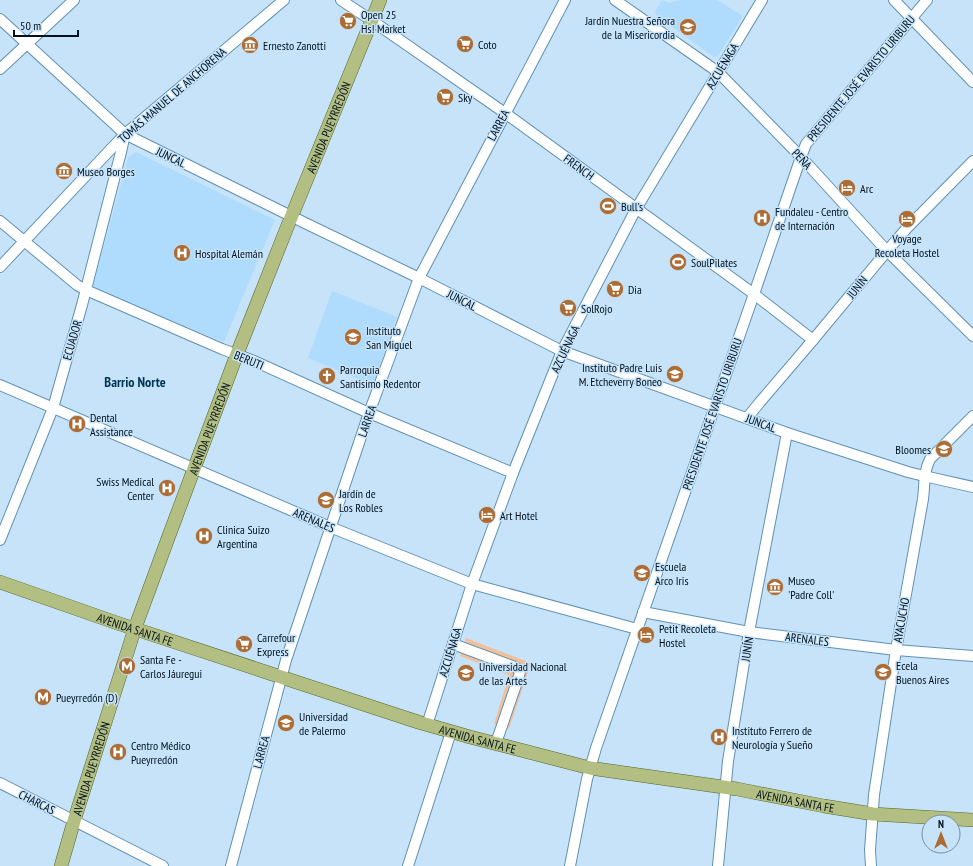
<svg xmlns="http://www.w3.org/2000/svg" width="973" height="866" font-family="'PT Sans Narrow',sans-serif">
<style>
.built{fill:#afdcfd}
.green{fill:#f1c09a}
.lines{fill:none;stroke-linecap:round;stroke-linejoin:round}
.minor-casing{stroke:#6191b2;stroke-width:12}
.major-casing{stroke:#546628;stroke-width:14}
.minor{stroke:#fff;stroke-width:10}
.major{stroke:#b3bf82;stroke-width:13}
.labels{text-anchor:middle;dominant-baseline:central;stroke-width:3;stroke-linejoin:round;paint-order:stroke}
.poi-label{font-size:12px;fill:#01111d;stroke:#c6e3f9;text-anchor:start}
.street-label{font-size:12px;fill:#01111d;stroke:#c6e3f9}
.quarter-label{font-size:14px;font-weight:bold;fill:#013652;stroke:#c6e3f9}
</style>
<rect width="100%" height="100%" fill="#c6e3f9"/>
<!-- built -->
<g class="built">
<polygon points="662,0 669,3 680,0 717,0 743,16 718,56 714,57 657,16 655,12"/>
<polygon points="136,152 275,220 224,342 96,290 93,285 128,158"/>
<polygon points="332,291 397,317 373,385 308,358"/>
</g>
<!-- green -->
<polygon class="green" points="466,638 531,663 509,729 494,724 509,675 460,656"/>
<g class="lines">
<defs>
<g id="minor">
<polyline points="341,0 371,20 505,113 754,294 813,340"/>
<polyline points="615,0 718,72 801,157 887,251 973,336"/>
<polyline points="894,0 973,82"/>
<polyline points="0,19 125,134 305,223 419,278 550,345 562,351 787,433 908,472 924,476 973,487"/>
<polyline points="0,69 74,0"/>
<polyline points="0,221 77,285 86,290 222,349 254,361 369,413 513,473"/>
<polyline points="0,267 125,134 284,0"/>
<polyline points="0,385 330,527 472,584 637,629"/>
<polyline points="747,418 760,402 813,340 887,251 906,229 973,161"/>
<polyline points="0,540 53,408 82,305 121,152 125,134"/>
<polyline points="643,612 749,632 896,650 973,656"/>
<polyline points="453,644 515,667 518,669 520,672 518,679 496,743"/>
<polyline points="427,725 472,584 513,473 562,351 636,209 762,0"/>
<polyline points="0,783 163,866"/>
<polyline points="231,866 286,660 369,413 419,278 565,0"/>
<polyline points="408,866 451,732"/>
<polyline points="570,866 587,779 596,748 754,294 801,157 806,144 927,0"/>
<polyline points="718,866 728,761 749,632 787,433"/>
<path d="M871 866 870 850 874 795 896 650 923 499C925 483 923 474 930 459L973 416"/>
</g>
<g id="major">
<path id="s1" d="M0 582 117 623 418 722 470 737 590 768 737 789 824 806 873 814 973 820"/>
<path id="s2" d="M61 866 74 821 135 628 167 541 237 354 286 230 380 0"/>
</g>
</defs>
<!-- minor casing -->
<use href="#minor" class="minor-casing"/>
<!-- major casing -->
<use href="#major" class="major-casing"/>
<!-- minor -->
<use href="#minor" class="minor"/>
<!-- major -->
<use href="#major" class="major"/>
</g>
<!-- icons -->
<defs>
<symbol id="supermarket-disc" viewBox="-11 -11 22 22"><circle r="9.5" fill="#ac6c34" stroke="#c6e3f9"/><path d="M-6-5.5h2.5l.6 2H6L4.5 2H-2.5L-4.4-4H-6ZM-1.5 3.2a1.3 1.3 0 1 0 .1 0ZM3 3.2a1.3 1.3 0 1 0 .1 0Z" fill="#fff"/></symbol>
<symbol id="school-disc" viewBox="-11 -11 22 22"><circle r="9.5" fill="#ac6c34" stroke="#c6e3f9"/><path d="M0-5L7-2L0 1L-7-2ZM-4 1L0 2.5L4 1V4Q0 6-4 4Z" fill="#fff"/></symbol>
<symbol id="museum-disc" viewBox="-11 -11 22 22"><circle r="9.5" fill="#ac6c34" stroke="#c6e3f9"/><path d="M0-6L6-3V-2H-6V-3ZM-5-1h2V3h-2ZM-1-1h2V3h-2ZM3-1h2V3H3ZM-6 4H6V6H-6Z" fill="#fff"/></symbol>
<symbol id="hotel-disc" viewBox="-11 -11 22 22"><circle r="9.5" fill="#ac6c34" stroke="#c6e3f9"/><path d="M-6-4.5h1.5V1H6V5H4.5V3h-9V5H-6ZM-4 0a1.8 1.8 0 1 1 3.6 0ZM.5 0V-2.5h3Q6-2.5 6 0Z" fill="#fff"/></symbol>
<symbol id="stadium-disc" viewBox="-11 -11 22 22"><circle r="9.5" fill="#ac6c34" stroke="#c6e3f9"/><path d="M0-5a6.5 5 0 1 0 0 10a6.5 5 0 1 0 0-10ZM-3.5-1.8h7v3.6h-7Z" fill="#fff"/></symbol>
<symbol id="hospital-disc" viewBox="-11 -11 22 22"><circle r="9.5" fill="#ac6c34" stroke="#c6e3f9"/><path d="M-5-5h3v3.5h4V-5h3V5h-3V1.5h-4V5h-3Z" fill="#fff"/></symbol>
<symbol id="church-disc" viewBox="-11 -11 22 22"><circle r="9.5" fill="#ac6c34" stroke="#c6e3f9"/><path d="M-1.2-6h2.4v3.5h3.3v2.4h-3.3V6h-2.4V-.1h-3.3v-2.4h3.3Z" fill="#fff"/></symbol>
<symbol id="metro-disc" viewBox="-11 -11 22 22"><circle r="9.5" fill="#ac6c34" stroke="#c6e3f9"/><path d="M-5.5 5V-5H-3L0 0L3-5H5.5V5H3V-.5L0 4L-3-.5V5Z" fill="#fff"/></symbol>
<symbol id="university-disc" viewBox="-11 -11 22 22"><circle r="9.5" fill="#ac6c34" stroke="#c6e3f9"/><path d="M0-5L7-2L0 1L-7-2ZM-4 1L0 2.5L4 1V4Q0 6-4 4Z" fill="#fff"/></symbol>
</defs>
<g fill-rule="evenodd">
<use href="#supermarket-disc" x="338" y="11" width="20" height="20"/>
<use href="#school-disc" x="678" y="17" width="20" height="20"/>
<use href="#supermarket-disc" x="455" y="34" width="20" height="20"/>
<use href="#museum-disc" x="240" y="35" width="20" height="20"/>
<use href="#supermarket-disc" x="435" y="87" width="20" height="20"/>
<use href="#museum-disc" x="54" y="161" width="20" height="20"/>
<use href="#hotel-disc" x="837" y="178" width="20" height="20"/>
<use href="#stadium-disc" x="598" y="196" width="20" height="20"/>
<use href="#hospital-disc" x="752" y="208" width="20" height="20"/>
<use href="#hotel-disc" x="897" y="209" width="20" height="20"/>
<use href="#hospital-disc" x="172" y="243" width="20" height="20"/>
<use href="#stadium-disc" x="668" y="252" width="20" height="20"/>
<use href="#supermarket-disc" x="605" y="279" width="20" height="20"/>
<use href="#supermarket-disc" x="558" y="298" width="20" height="20"/>
<use href="#school-disc" x="343" y="327" width="20" height="20"/>
<use href="#school-disc" x="665" y="364" width="20" height="20"/>
<use href="#church-disc" x="317" y="366" width="20" height="20"/>
<use href="#hospital-disc" x="67" y="414" width="20" height="20"/>
<use href="#school-disc" x="934" y="439" width="20" height="20"/>
<use href="#hospital-disc" x="157" y="478" width="20" height="20"/>
<use href="#school-disc" x="316" y="490" width="20" height="20"/>
<use href="#hotel-disc" x="477" y="505" width="20" height="20"/>
<use href="#hospital-disc" x="194" y="526" width="20" height="20"/>
<use href="#school-disc" x="632" y="563" width="20" height="20"/>
<use href="#museum-disc" x="765" y="577" width="20" height="20"/>
<use href="#hotel-disc" x="636" y="625" width="20" height="20"/>
<use href="#supermarket-disc" x="234" y="634" width="20" height="20"/>
<use href="#metro-disc" x="117" y="656" width="20" height="20"/>
<use href="#university-disc" x="873" y="662" width="20" height="20"/>
<use href="#university-disc" x="456" y="663" width="20" height="20"/>
<use href="#metro-disc" x="33" y="687" width="20" height="20"/>
<use href="#university-disc" x="276" y="713" width="20" height="20"/>
<use href="#hospital-disc" x="709" y="727" width="20" height="20"/>
<use href="#hospital-disc" x="108" y="742" width="20" height="20"/>
</g>
<g class="labels">
<!-- poi labels -->
<g class="poi-label">
<text x="361" y="14">Open 25<tspan x="361" dy="14">Hs! Market</tspan></text>
<text x="675" y="20" text-anchor="end">Jardín Nuestra Señora<tspan x="675" dy="14">de la Misericordia</tspan></text>
<text x="478" y="44">Coto</text>
<text x="263" y="45">Ernesto Zanotti</text>
<text x="458" y="97">Sky</text>
<text x="77" y="171">Museo Borges</text>
<text x="860" y="188">Arc</text>
<text x="621" y="206">Bull's</text>
<text x="775" y="211">Fundaleu - Centro<tspan x="775" dy="14">de Internación</tspan></text>
<text x="907" y="238" text-anchor="middle">Voyage<tspan x="907" dy="14">Recoleta Hostel</tspan></text>
<text x="195" y="253">Hospital Alemán</text>
<text x="691" y="262">SoulPilates</text>
<text x="628" y="289">Dia</text>
<text x="581" y="308">SolRojo</text>
<text x="366" y="330">Instituto<tspan x="366" dy="14">San Miguel</tspan></text>
<text x="662" y="367" text-anchor="end">Instituto Padre Luis<tspan x="662" dy="14">M. Etcheverry Boneo</tspan></text>
<text x="340" y="369">Parroquia<tspan x="340" dy="14">Santisimo Redentor</tspan></text>
<text x="90" y="417">Dental<tspan x="90" dy="14">Assistance</tspan></text>
<text x="931" y="449" text-anchor="end">Bloomes</text>
<text x="154" y="481" text-anchor="end">Swiss Medical<tspan x="154" dy="14">Center</tspan></text>
<text x="339" y="493">Jardín de<tspan x="339" dy="14">Los Robles</tspan></text>
<text x="500" y="515">Art Hotel</text>
<text x="217" y="529">Clinica Suizo<tspan x="217" dy="14">Argentina</tspan></text>
<text x="655" y="566">Escuela<tspan x="655" dy="14">Arco Iris</tspan></text>
<text x="788" y="580">Museo<tspan x="788" dy="14">'Padre Coll'</tspan></text>
<text x="659" y="628">Petit Recoleta<tspan x="659" dy="14">Hostel</tspan></text>
<text x="257" y="637">Carrefour<tspan x="257" dy="14">Express</tspan></text>
<text x="140" y="659">Santa Fe -<tspan x="140" dy="14">Carlos Jáuregui</tspan></text>
<text x="896" y="665">Ecela<tspan x="896" dy="14">Buenos Aires</tspan></text>
<text x="479" y="666">Universidad Nacional<tspan x="479" dy="14">de las Artes</tspan></text>
<text x="56" y="697">Pueyrredón (D)</text>
<text x="299" y="716">Universidad<tspan x="299" dy="14">de Palermo</tspan></text>
<text x="732" y="730">Instituto Ferrero de<tspan x="732" dy="14">Neurología y Sueño</tspan></text>
<text x="131" y="745">Centro Médico<tspan x="131" dy="14">Pueyrredón</tspan></text>
</g>
<!-- street labels -->
<g class="street-label">
<text transform="translate(722 66) rotate(-59)">AZCUÉNAGA</text>
<text transform="translate(861 78) rotate(-50)">PRESIDENTE JOSÉ EVARISTO URIBURU</text>
<text transform="translate(172 95) rotate(-41)">TOMÁS MANUEL DE ANCHORENA</text>
<text transform="translate(498 125) rotate(-62)">LARREA</text>
<text stroke="none"><textPath href="#s2" startOffset="786">AVENIDA PUEYRREDÓN</textPath></text>
<text transform="translate(171 157) rotate(26)">JUNCAL</text>
<text transform="translate(802 159) rotate(47)">PEÑA</text>
<text transform="translate(579 167) rotate(36)">FRENCH</text>
<text transform="translate(857 287) rotate(-51)">JUNÍN</text>
<text transform="translate(462 300) rotate(27)">JUNCAL</text>
<text transform="translate(72 340) rotate(-74)">ECUADOR</text>
<text transform="translate(565 349) rotate(-65)">AZCUÉNAGA</text>
<text transform="translate(249 360) rotate(22)">BERUTI</text>
<text transform="translate(712 414) rotate(-71)">PRESIDENTE JOSÉ EVARISTO URIBURU</text>
<text transform="translate(367 421) rotate(-71)">LARREA</text>
<text transform="translate(761 423) rotate(20)">JUNCAL</text>
<text stroke="none"><textPath href="#s2" startOffset="462">AVENIDA PUEYRREDÓN</textPath></text>
<text transform="translate(314 520) rotate(23)">ARENALES</text>
<text transform="translate(901 620) rotate(-80)">AYACUCHO</text>
<text stroke="none"><textPath href="#s1" startOffset="143">AVENIDA SANTA FE</textPath></text>
<text transform="translate(807 639) rotate(7)">ARENALES</text>
<text transform="translate(747 649) rotate(-81)">JUNÍN</text>
<text transform="translate(450 652) rotate(-73)">AZCUÉNAGA</text>
<text stroke="none"><textPath href="#s1" startOffset="503">AVENIDA SANTA FE</textPath></text>
<text transform="translate(261 752) rotate(-75)">LARREA</text>
<text stroke="none"><textPath href="#s2" startOffset="102">AVENIDA PUEYRREDÓN</textPath></text>
<text stroke="none"><textPath href="#s1" startOffset="827">AVENIDA SANTA FE</textPath></text>
<text transform="translate(37 802) rotate(27)">CHARCAS</text>
</g>
<!-- quarter labels -->
<g class="quarter-label">
<text x="135" y="382">Barrio Norte</text>
</g>
</g>
<!-- north arrow -->
<g transform="translate(941 834)"><circle r="19" fill="#c6e3f9" stroke="#778fa1"/>
<path d="M0-3L7 15L0 10L-7 15Z" fill="#ac6c34"/>
<text y="-6" font-size="11" font-weight="bold" text-anchor="middle" fill="#01111d">N</text>
</g>
<!-- scale -->
<path d="M14 30v6h64v-6" fill="none" stroke="#01111d" stroke-width="2"/>
<text x="20" y="30" font-size="12" fill="#01111d" stroke="#c6e3f9" stroke-width="3" paint-order="stroke">50 m</text>
</svg>
